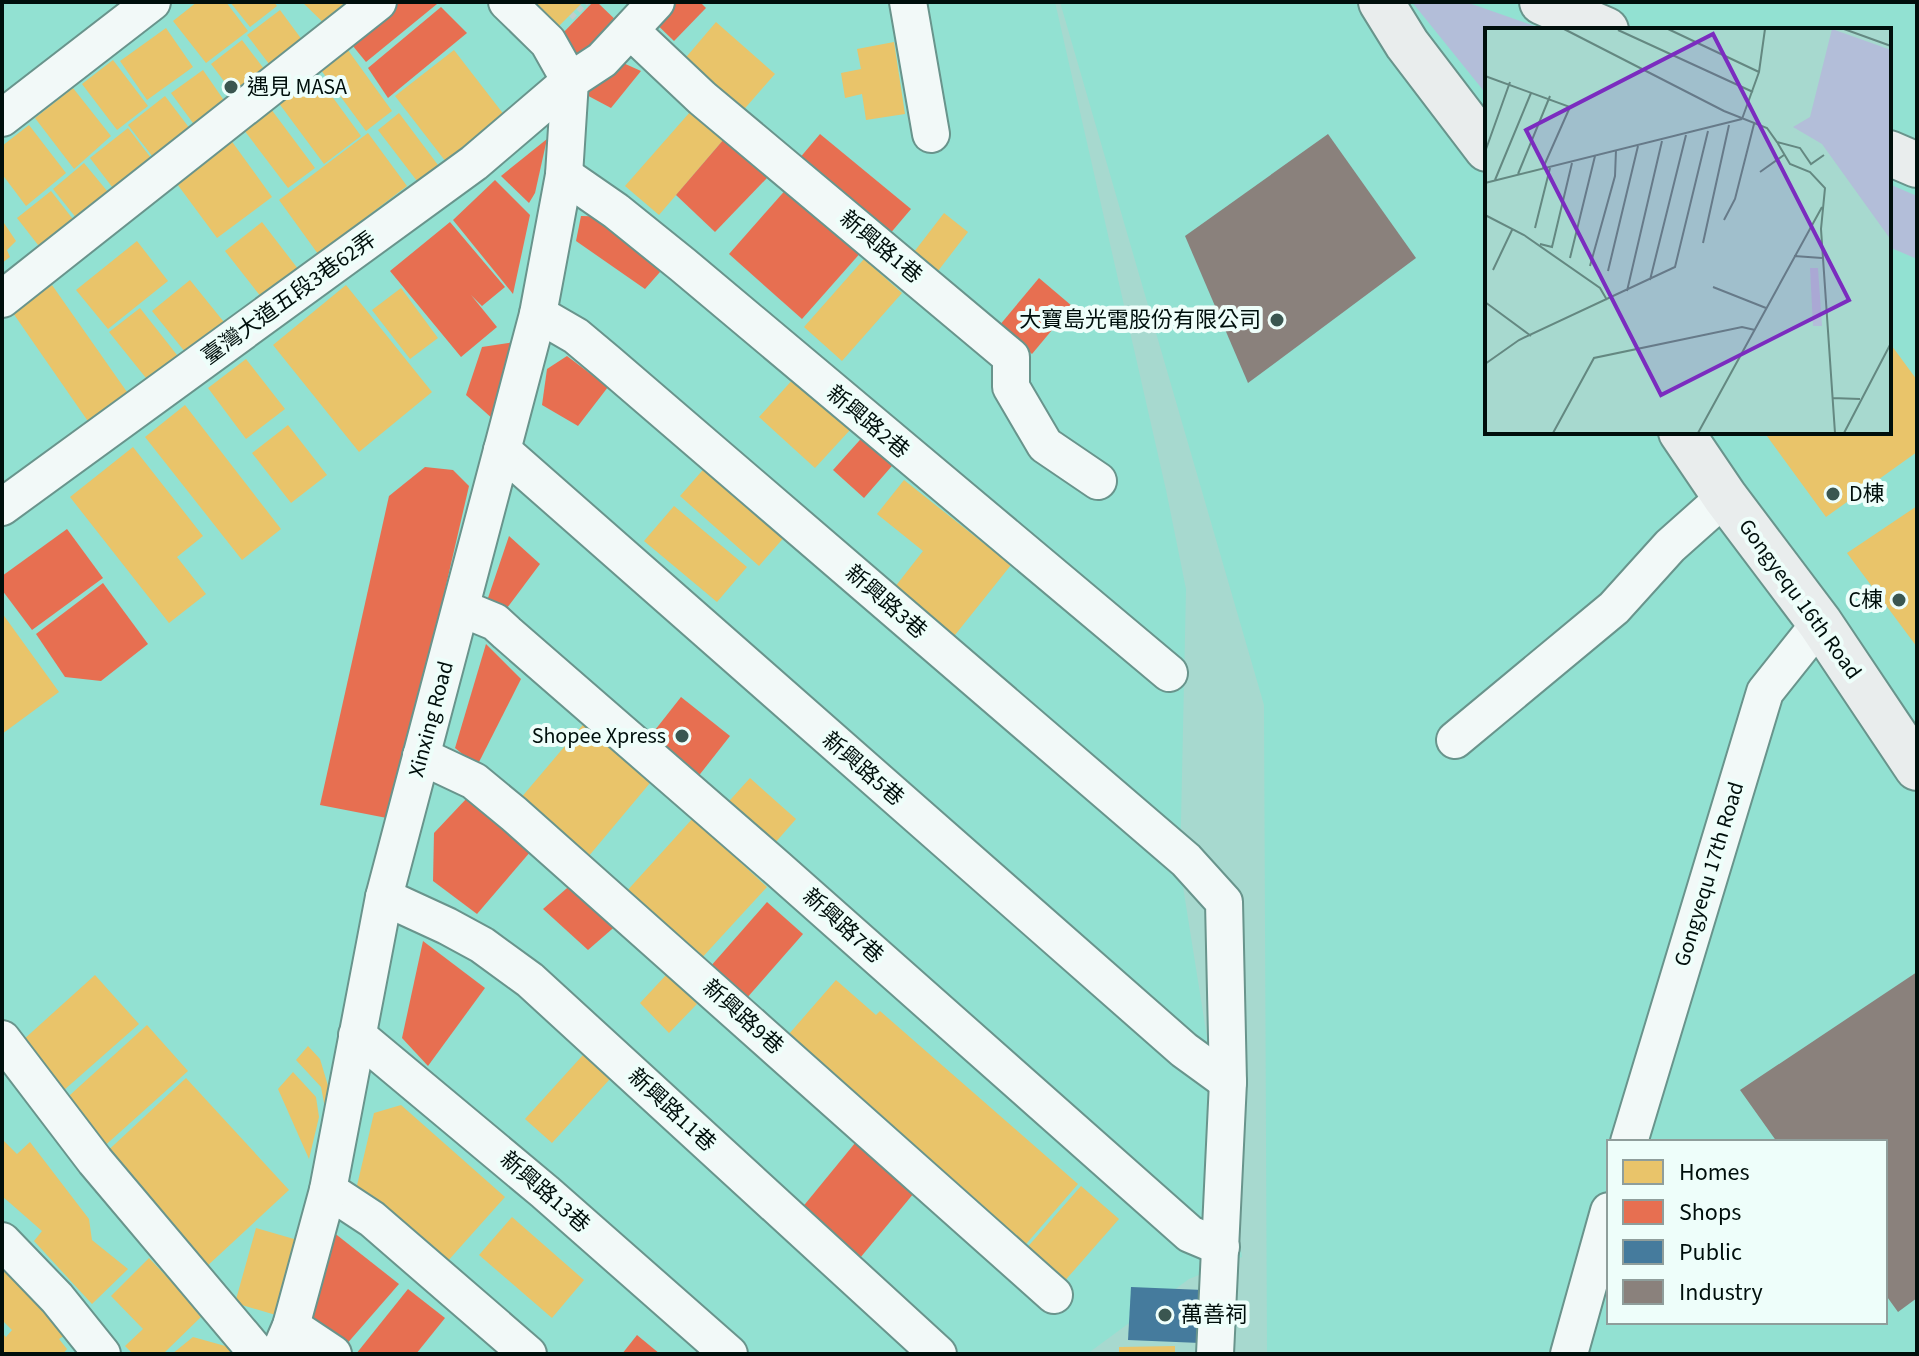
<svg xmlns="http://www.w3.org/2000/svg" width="1919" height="1356" font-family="'Source Sans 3','Noto Sans TC',sans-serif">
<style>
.built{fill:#92e1d2;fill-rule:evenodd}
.green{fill:#b3bed9}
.homes{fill:#e9c46a}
.shops{fill:#e76f51}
.public{fill:#457b9d}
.industry{fill:#8a817c}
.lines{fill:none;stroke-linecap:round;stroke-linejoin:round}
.street-casing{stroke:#69948c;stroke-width:40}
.secondary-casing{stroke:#69948c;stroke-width:48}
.path{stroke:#c0cfcc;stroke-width:5;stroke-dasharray:6 4;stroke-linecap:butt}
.street{stroke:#f2f9f8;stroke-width:36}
.secondary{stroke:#e9eded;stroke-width:44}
.poi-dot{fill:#3a5650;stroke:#eefefa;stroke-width:3}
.labels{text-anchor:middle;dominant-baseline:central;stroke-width:8;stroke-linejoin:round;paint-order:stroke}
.poi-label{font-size:22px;fill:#000f0c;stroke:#eefefa;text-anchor:start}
.street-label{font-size:22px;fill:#000f0c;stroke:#eefefa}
.inset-road{fill:none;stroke:#648881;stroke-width:2}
.view{fill:#7b2cbf;fill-opacity:0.15;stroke:#7b2cbf;stroke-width:4}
.inset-edge{fill:none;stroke:#000f0c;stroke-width:4}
</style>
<rect width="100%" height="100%" fill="#a7d9cf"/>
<!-- built -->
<g class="built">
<polygon points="2,2 1055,2 1166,490 1186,589 1180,868 1242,1257 1189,1279 1087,1354 2,1354"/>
<path d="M1060 2H1917V1354H1267L1264 705ZM1487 30H1889V432H1487ZM1609 1142H1885V1322H1609Z"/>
</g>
<!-- green -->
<g class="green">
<polygon points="1412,2 1466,2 1543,29 1487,30 1487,95"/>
<polygon points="1889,184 1917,196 1917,259 1889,247"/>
</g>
<!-- homes -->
<g class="homes">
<polygon points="197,2 226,2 248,31 206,63 173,21"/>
<polygon points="230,2 274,2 277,6 250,27"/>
<polygon points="302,2 357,2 330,29"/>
<polygon points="536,2 583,2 557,28 533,6"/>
<polygon points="280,10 311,52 279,77 247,35"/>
<polygon points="716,22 775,74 740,114 682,62"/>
<polygon points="166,28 193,67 147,100 120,61"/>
<polygon points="242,40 274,82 242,105 211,64"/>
<polygon points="894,42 905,114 866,120 862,94 845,98 841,73 861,69 857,49"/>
<polygon points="345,46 392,111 366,131 318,66"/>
<polygon points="454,50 505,116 446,162 395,96"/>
<polygon points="113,60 148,106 117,130 82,84"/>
<polygon points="203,70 232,112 201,134 171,93"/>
<polygon points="315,73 361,136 324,164 278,102"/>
<polygon points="73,88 111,136 74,169 35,118"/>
<polygon points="165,96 200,142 163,170 128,125"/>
<polygon points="268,105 315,168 288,188 241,126"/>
<polygon points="690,112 724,139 659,215 625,186"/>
<polygon points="399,113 438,165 417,181 378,130"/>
<polygon points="29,125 66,173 26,206 2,174 2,146"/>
<polygon points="128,128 161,171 122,200 90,158"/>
<polygon points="225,132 272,197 217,238 169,173"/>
<polygon points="368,133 407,186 318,254 279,200"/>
<polygon points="84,163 117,203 85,229 53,189"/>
<polygon points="51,191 83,232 49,259 17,218"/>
<polygon points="944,213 968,232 938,271 914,252"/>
<polygon points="2,220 16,241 7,250 10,257 2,263"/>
<polygon points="262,222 305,278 269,307 225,251"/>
<polygon points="137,241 168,281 108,329 76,290"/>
<polygon points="864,259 902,293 842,361 804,327"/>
<polygon points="190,280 232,332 194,363 152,311"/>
<polygon points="52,285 134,402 94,430 13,313"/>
<polygon points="346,285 432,392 359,452 273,345"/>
<polygon points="401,288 438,338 410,359 372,310"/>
<polygon points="140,308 188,369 158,393 109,332"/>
<polygon points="1889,342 1917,380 1917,452 1826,517 1764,432 1889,432"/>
<polygon points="246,359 285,409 246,439 208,388"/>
<polygon points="794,378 850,430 815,468 759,417"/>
<polygon points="185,405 281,529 242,560 145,437"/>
<polygon points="288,425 327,475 291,503 252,453"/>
<polygon points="133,447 203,536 177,557 206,594 169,623 70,497"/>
<polygon points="708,464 787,534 759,566 680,496"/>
<polygon points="904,480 1011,565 951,640 891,592 923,551 877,514"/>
<polygon points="674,506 747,567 717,602 644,541"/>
<polygon points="1917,506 1917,647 1847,553"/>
<polygon points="2,613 59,692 2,734"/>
<polygon points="587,720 655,777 588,857 520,799"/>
<polygon points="750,778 796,819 768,851 722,809"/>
<polygon points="693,818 767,887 699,961 625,893"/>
<polygon points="667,974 697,1004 669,1033 640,1003"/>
<polygon points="95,975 139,1024 55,1098 12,1050"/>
<polygon points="836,980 876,1015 880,1011 1078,1184 1015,1257 782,1042"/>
<polygon points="147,1025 188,1071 100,1150 59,1105"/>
<polygon points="592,1045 619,1069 552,1143 525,1119"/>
<polygon points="308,1046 320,1059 329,1089 325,1108 321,1087 296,1060"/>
<polygon points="293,1072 316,1097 319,1117 309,1159 278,1089"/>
<polygon points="186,1078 289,1190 205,1268 101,1157"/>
<polygon points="401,1105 505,1197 438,1272 355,1194 374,1113"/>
<polygon points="2,1139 17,1154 30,1142 89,1219 92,1240 128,1269 92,1304 34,1241 42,1231 2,1196"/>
<polygon points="1081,1186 1119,1219 1055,1292 1017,1259"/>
<polygon points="512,1217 584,1280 552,1318 479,1255"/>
<polygon points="256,1228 301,1241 279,1316 235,1303"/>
<polygon points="149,1258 203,1315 163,1354 133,1354 125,1346 143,1329 111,1296"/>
<polygon points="6,1269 68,1333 59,1339 67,1349 63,1354 2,1354 2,1333 6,1337 12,1330 2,1320 2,1273"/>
<polygon points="193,1337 236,1349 239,1354 172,1354"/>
<polygon points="1175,1346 1175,1354 1119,1354 1119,1347"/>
</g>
<!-- shops -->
<g class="shops">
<polygon points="395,2 435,2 437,4 366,62 348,40"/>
<polygon points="593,2 597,2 623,27 577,66 560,36"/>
<polygon points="661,2 700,2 706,8 674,41 647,15"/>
<polygon points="441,7 467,33 388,98 368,68"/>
<polygon points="612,58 641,71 611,108 579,91"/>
<polygon points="820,134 911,209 883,242 793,166"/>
<polygon points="547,139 535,193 529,203 501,176"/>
<polygon points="724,139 767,178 715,232 676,195"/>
<polygon points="495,180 530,215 513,294 453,220"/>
<polygon points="789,186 863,250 802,319 729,254"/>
<polygon points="581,216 617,217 660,272 645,289 576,241"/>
<polygon points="450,222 505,287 482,306 471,295 497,327 461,357 390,271"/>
<polygon points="1039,278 1072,306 1032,354 999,326"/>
<polygon points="521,341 494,420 466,395 482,347"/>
<polygon points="567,356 608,387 578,426 542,405 547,369"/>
<polygon points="867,432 898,459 864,498 833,470"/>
<polygon points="425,467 453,470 469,486 392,819 320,805 389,496"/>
<polygon points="67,529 103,578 32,630 2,590 2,576"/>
<polygon points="509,536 540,564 504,612 487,601"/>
<polygon points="103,583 148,644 101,681 65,677 36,634"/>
<polygon points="486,644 521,679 477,766 455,748"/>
<polygon points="681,697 730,736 697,778 648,739"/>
<polygon points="467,798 531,851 477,914 433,881 434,833"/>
<polygon points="574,882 619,923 588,950 543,909"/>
<polygon points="767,902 803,934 746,999 710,967"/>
<polygon points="423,941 485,988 428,1066 402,1038"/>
<polygon points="860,1137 919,1187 860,1258 801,1209"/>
<polygon points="328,1228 399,1284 345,1346 308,1312"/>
<polygon points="408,1289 445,1318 416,1354 356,1354"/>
<polygon points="637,1335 660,1354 622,1354"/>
</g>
<!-- public -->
<polygon class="public" points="1131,1287 1203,1290 1200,1343 1128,1340"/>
<!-- industry -->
<g class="industry">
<polygon points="1328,134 1416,258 1248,383 1185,236"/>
<polygon points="1917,972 1917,1298 1898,1312 1885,1294 1885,1142 1777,1142 1740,1090"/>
</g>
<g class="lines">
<defs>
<g id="street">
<polyline points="507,2 548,42 570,81"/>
<polyline points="908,2 931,134"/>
<polyline points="631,31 702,98 1011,357 1011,387 1045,445 1098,481"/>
<polyline points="2,118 152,2"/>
<polyline points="564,175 616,211 683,265 1169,673"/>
<polyline points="2,299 378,2"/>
<polyline points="538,314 576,336 607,362 1186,860 1224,902 1228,1082 1215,1354"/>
<polyline points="502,450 1184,1050 1228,1082"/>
<polyline points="2,507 474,163 570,81 602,60 656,2"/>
<polyline points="461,608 495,622 507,633 776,867 1190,1234 1221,1247"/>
<polyline points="1455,740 1614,608 1670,546 1725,497"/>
<polyline points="421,756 474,781 514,814 1054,1295"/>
<polyline points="384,897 447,926 482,945 530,980 938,1354"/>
<polyline points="357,1035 545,1192 729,1354"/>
<polyline points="2,1039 95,1161 258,1354"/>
<polyline points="1629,1142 1765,692 1820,623"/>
<polyline points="328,1190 372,1219 528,1354"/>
<polyline points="2,1241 57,1298 102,1354"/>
<polyline points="291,1326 333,1354"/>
<polyline points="279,1354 291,1326 328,1190 384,897 538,314 564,175 570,81"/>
<polyline points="1569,1354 1609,1211"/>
</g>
<g id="secondary">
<polyline points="1381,2 1407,44 1487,149"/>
<polyline points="1542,2 1606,30"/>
<polyline points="1889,153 1917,165"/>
<polyline points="1681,432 1725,497 1820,623 1917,768"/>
</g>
</defs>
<!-- street casing -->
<use href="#street" class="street-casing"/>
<!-- secondary casing -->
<use href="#secondary" class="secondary-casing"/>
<!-- path -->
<polyline class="path" points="571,18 587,2"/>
<!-- street -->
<use href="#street" class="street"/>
<!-- secondary -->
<use href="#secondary" class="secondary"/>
</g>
<!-- markers -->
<g class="poi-dot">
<circle cx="231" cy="87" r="8"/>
<circle cx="1277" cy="320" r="8"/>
<circle cx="1833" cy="494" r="8"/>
<circle cx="1899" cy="600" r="8"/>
<circle cx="682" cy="736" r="8"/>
<circle cx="1165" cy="1315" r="8"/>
</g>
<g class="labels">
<!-- poi labels -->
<g class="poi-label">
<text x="247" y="87">遇見 MASA</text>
<text x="1261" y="320" text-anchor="end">大寶島光電股份有限公司</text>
<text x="1849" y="494">D棟</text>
<text x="1883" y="600" text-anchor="end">C棟</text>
<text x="666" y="736" text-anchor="end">Shopee Xpress</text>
<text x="1181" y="1315">萬善祠</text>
</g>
<!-- street labels -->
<g class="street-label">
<text transform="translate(881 247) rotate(40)">新興路1巷</text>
<text transform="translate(289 298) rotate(-36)">臺灣大道五段3巷62弄</text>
<text transform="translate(868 422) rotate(40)">新興路2巷</text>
<text transform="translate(1800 599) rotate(54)">Gongyequ 16th Road</text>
<text transform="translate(886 602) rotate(41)">新興路3巷</text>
<text transform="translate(431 719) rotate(-75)">Xinxing Road</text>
<text transform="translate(863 769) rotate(41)">新興路5巷</text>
<text transform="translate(1709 874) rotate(-73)">Gongyequ 17th Road</text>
<text transform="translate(843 926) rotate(42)">新興路7巷</text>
<text transform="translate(743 1017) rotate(42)">新興路9巷</text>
<text transform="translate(672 1110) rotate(43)">新興路11巷</text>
<text transform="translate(545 1192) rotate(41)">新興路13巷</text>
</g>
</g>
<!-- overview -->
<g transform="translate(1485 28)">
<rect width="406" height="406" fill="#a7d9cf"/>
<path d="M325 240H333L337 298H328Z" fill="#b3bed9"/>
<path d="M347 1 406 22V212L337 116 308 99 325 89Z" fill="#b3bed9"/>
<path class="inset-road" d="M79 1 239 83 282 100 292 114 315 120 326 136 339 127M183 1 274 44M359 1 406 18M133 2 268 64M0 48 85 79 58 140M257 91 274 44 280 1M292 114 305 136 325 144 340 160 336 201 350 405M0 124 25 54M275 144 299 127M33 146 65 68M10 152 46 65M0 155 257 91M0 187 39 207 115 260 122 272M239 192 250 171 269 96M50 200 65 140M218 215 244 97M55 216 67 219 87 135M309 228 337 230M85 230 110 128M105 238 130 148 131 122M8 242 27 202M123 243 153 118M165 252 201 107M228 259 281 280M142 263 177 113M0 274 46 308M0 336 34 312 190 239 223 103M347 370 375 371M68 405 109 330 257 299 270 302M213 405 337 179M359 405 406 315"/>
<path class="view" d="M228 6 364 272 176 367 41 102Z"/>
<rect width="406" height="406" class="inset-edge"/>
</g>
<!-- border -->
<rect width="1919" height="1356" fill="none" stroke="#000f0c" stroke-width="8"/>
<!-- legend -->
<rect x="1607" y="1140" width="280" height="184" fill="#eefefa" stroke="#8f9e9b" stroke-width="2"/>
<rect x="1623" y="1160" width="40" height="24" fill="#e9c46a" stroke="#8f9e9b" stroke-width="2"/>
<text x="1679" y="1180" font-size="24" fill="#000f0c">Homes</text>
<rect x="1623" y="1200" width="40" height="24" fill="#e76f51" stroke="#8f9e9b" stroke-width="2"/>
<text x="1679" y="1220" font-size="24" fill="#000f0c">Shops</text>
<rect x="1623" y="1240" width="40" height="24" fill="#457b9d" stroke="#8f9e9b" stroke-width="2"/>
<text x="1679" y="1260" font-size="24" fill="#000f0c">Public</text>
<rect x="1623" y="1280" width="40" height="24" fill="#8a817c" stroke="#8f9e9b" stroke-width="2"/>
<text x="1679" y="1300" font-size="24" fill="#000f0c">Industry</text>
</svg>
